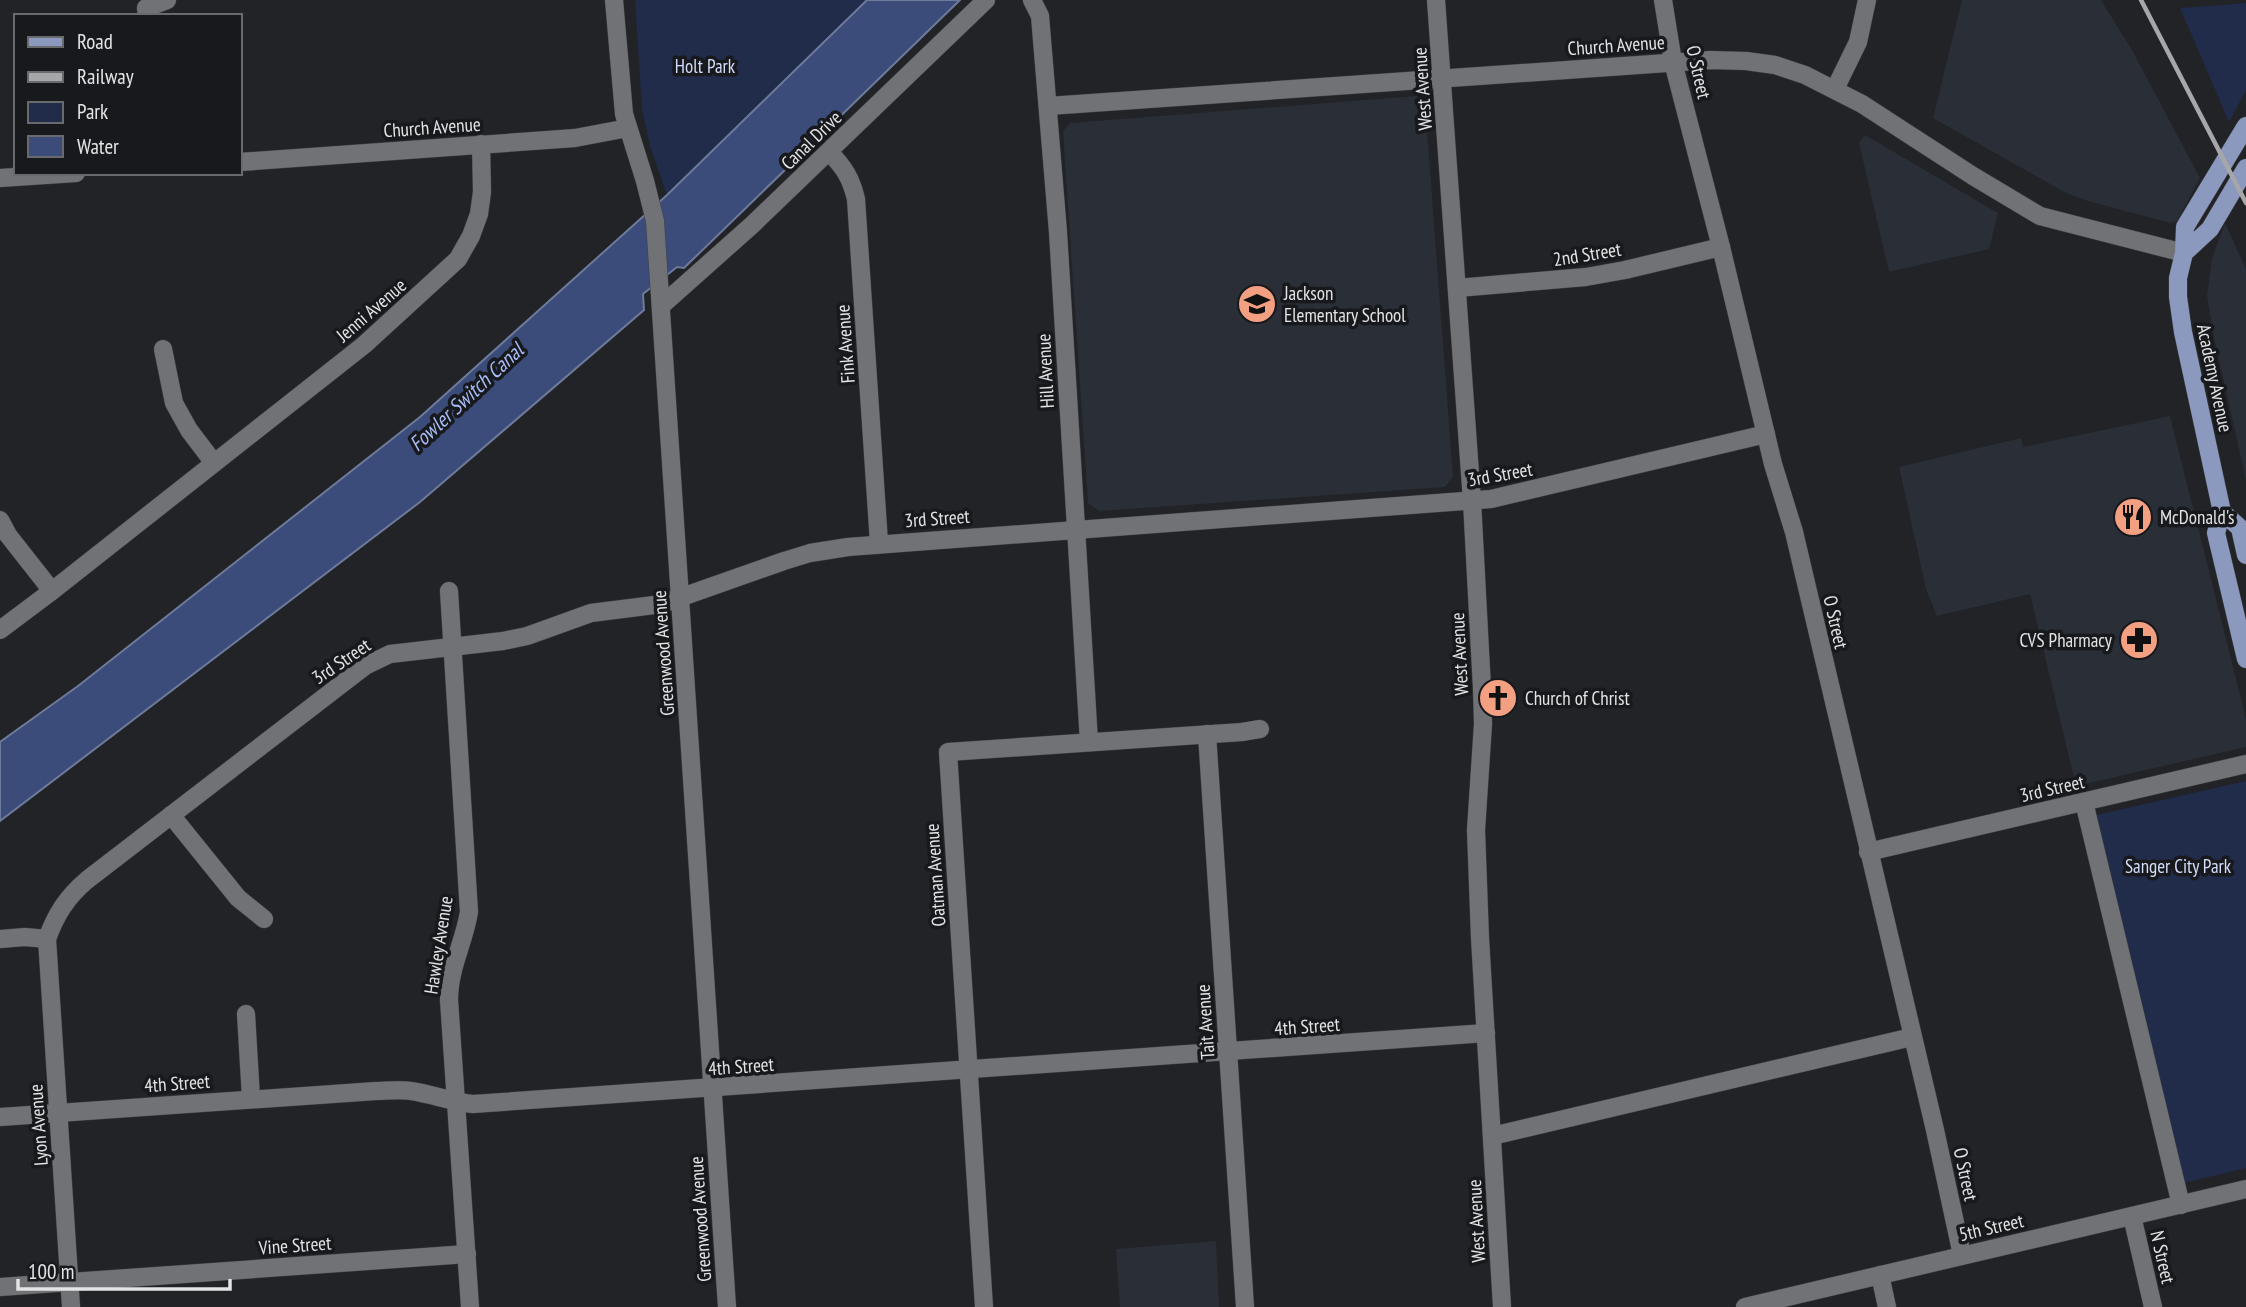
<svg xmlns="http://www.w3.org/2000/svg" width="2246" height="1307" font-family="'PT Sans Narrow',sans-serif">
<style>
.built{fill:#2a2e36}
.green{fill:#212b4a}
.water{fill:#3c4c7a;stroke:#6e7a9a;stroke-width:2}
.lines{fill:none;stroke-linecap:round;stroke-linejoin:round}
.minor-casing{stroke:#3f4043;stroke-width:19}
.major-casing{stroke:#3f4043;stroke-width:19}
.minor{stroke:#707276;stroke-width:18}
.major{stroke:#8c99be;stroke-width:18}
.rail{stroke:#a6a7a9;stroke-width:4.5}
.labels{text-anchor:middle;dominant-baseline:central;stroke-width:7;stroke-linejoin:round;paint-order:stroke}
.street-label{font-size:19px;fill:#e3e4e6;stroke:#18191c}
.park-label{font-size:19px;fill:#d1ddfb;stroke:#18191c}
.poi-label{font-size:19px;fill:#e3e4e6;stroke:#18191c;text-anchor:start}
.water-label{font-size:21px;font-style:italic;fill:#a8bdf9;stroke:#18191c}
</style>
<rect width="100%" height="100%" fill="#212326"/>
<!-- built -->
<g class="built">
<polygon points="1962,0 2101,0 2132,50 2200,178 2177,221 2170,223 2088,201 2066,193 1933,118"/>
<polygon points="1417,96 1425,103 1453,477 1445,487 1099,511 1088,503 1063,131 1070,123"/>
<polygon points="1865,135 1998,213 1989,249 1889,272 1859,143"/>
<polygon points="2225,223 2246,269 2246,480 2214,337 2207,296 2212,258"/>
<polygon points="2170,416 2246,719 2246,747 2076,786 2030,594 1937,616 1926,589 1899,467 2021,438 2023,447"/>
<polygon points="1216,1241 1219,1307 1120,1307 1116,1249"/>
</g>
<!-- green -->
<g class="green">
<polygon points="635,0 867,0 667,195 650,146 642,109"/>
<polygon points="2246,3 2246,90 2229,122 2180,8"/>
<polygon points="2246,781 2246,1168 2180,1184 2096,815"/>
</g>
<!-- water -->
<polygon class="water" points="867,0 960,0 684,268 677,267 643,294 644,310 420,502 0,821 0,742 78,686 420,417 667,195"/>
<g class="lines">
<defs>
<g id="minor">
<polyline points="614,0 624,114 645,181 655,221 727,1307"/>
<polyline points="1032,0 1040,16 1058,232 1089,742"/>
<polyline points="1436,0 1472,501 1482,688 1483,724 1476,830 1480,938 1502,1307"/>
<polyline points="1663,0 1673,62 1721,247 1773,464 1794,532 1935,1130 1962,1255"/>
<polyline points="147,16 146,8 167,0"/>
<polyline points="1835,89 1858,42 1867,0"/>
<polyline points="1048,106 1710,60 1746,61 1775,65 1805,75 1862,104 1973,176 2040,216 2184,253"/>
<path d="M829 152C844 167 851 178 856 199L879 543"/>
<polyline points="240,162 575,138 628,128"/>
<polyline points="0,178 76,173"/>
<polyline points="1457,288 1586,277 1625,270 1721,247"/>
<polyline points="661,306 752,225 986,0"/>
<polyline points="163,349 174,403 189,430 214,463"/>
<polyline points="0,520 8,535 52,591"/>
<path d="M449 591 469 912C464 943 449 968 449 1000L470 1307"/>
<polyline points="0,630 52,591 364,345 458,259 471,236 479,214 482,192 481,144"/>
<polyline points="1207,734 1245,1307"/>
<polyline points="2084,802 2181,1205"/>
<polyline points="171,815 238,898 264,919"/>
<polyline points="1868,852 2246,764"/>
<path d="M0 939 25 937 47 939C56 914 67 897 87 880L365 666 390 654 503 641 527 636 591 613 662 604 784 561 810 553 848 547 1491 499 1766 434"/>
<polyline points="47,939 71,1307"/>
<polyline points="246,1014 251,1098"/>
<path d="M0 1117 376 1091C387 1091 400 1089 411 1091 432 1094 452 1102 473 1104L1486 1033"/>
<polyline points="1492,1136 1912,1037"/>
<polyline points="2132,1216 2153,1307"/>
<polyline points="1880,1275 1887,1307"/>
<polyline points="0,1287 467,1254"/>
<polyline points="984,1307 948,752 1242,732 1260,729"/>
<polyline points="1745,1307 2246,1189"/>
</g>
<g id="major">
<polyline points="2246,126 2185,227 2184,253 2178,278 2178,297 2183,332 2222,512 2216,533 2246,659"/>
<polyline points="2184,253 2210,229 2246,168"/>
<polyline points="2222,512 2240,528 2246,555"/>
</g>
</defs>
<!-- minor casing -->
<use href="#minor" class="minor-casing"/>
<!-- major casing -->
<use href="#major" class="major-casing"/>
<!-- minor -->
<use href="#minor" class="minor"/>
<!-- major -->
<use href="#major" class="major"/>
<!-- rail -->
<polyline class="rail" points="2141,0 2246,203"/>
</g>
<!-- icons -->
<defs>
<symbol id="school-disc" viewBox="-11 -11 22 22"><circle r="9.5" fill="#f2a081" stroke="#18191c"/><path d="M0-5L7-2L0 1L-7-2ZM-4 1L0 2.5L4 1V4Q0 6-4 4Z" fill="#111"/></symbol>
<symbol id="restaurant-disc" viewBox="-11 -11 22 22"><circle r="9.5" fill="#f2a081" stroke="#18191c"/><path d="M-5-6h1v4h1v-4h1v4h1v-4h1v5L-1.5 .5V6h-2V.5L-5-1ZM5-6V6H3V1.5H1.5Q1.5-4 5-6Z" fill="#111"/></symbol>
<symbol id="pharmacy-disc" viewBox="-11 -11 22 22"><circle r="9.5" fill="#f2a081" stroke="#18191c"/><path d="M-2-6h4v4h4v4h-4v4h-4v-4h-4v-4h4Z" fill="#111"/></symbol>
<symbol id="church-disc" viewBox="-11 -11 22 22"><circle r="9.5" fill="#f2a081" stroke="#18191c"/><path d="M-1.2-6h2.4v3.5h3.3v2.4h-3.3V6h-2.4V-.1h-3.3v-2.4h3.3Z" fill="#111"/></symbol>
</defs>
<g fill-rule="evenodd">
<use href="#school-disc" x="1235" y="282" width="44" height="44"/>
<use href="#restaurant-disc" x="2111" y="495" width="44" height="44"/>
<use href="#pharmacy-disc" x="2117" y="618" width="44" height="44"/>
<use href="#church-disc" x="1476" y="676" width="44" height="44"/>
</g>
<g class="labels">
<!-- street labels -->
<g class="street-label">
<text transform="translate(1616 45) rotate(-4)">Church Avenue</text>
<text transform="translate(1699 72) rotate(77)">O Street</text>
<text transform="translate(1422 89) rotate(-94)">West Avenue</text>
<text transform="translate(432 127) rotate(-4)">Church Avenue</text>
<text transform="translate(811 140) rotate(-44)">Canal Drive</text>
<text transform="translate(1587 254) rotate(-9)">2nd Street</text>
<text transform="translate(371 310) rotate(-41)">Jenni Avenue</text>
<text transform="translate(845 344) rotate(-94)">Fink Avenue</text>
<text transform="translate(1045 371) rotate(-93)">Hill Avenue</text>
<text transform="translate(2215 378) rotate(78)">Academy Avenue</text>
<text transform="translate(1500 474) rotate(-10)">3rd Street</text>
<text transform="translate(937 518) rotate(-4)">3rd Street</text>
<text transform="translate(1836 622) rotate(77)">O Street</text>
<text transform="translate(663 653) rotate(-94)">Greenwood Avenue</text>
<text transform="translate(1459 654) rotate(-93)">West Avenue</text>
<text transform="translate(341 661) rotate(-34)">3rd Street</text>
<text transform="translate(2052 788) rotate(-13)">3rd Street</text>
<text transform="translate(935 875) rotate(-94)">Oatman Avenue</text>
<text transform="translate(438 945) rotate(-81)">Hawley Avenue</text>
<text transform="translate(1205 1022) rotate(-94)">Tait Avenue</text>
<text transform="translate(1307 1026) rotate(-4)">4th Street</text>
<text transform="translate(741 1066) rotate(-4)">4th Street</text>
<text transform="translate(177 1083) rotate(-4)">4th Street</text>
<text transform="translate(38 1125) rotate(-94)">Lyon Avenue</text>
<text transform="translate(1966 1174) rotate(78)">O Street</text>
<text transform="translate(700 1219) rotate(-94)">Greenwood Avenue</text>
<text transform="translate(1476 1221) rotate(-93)">West Avenue</text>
<text transform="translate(1991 1227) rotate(-13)">5th Street</text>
<text transform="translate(295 1245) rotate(-4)">Vine Street</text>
<text transform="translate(2163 1257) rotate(77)">N Street</text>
</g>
<!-- park labels -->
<g class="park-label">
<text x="705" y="66">Holt Park</text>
<text x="2178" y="866">Sanger City Park</text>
</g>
<!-- poi labels -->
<g class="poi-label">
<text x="1284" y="293">Jackson<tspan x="1284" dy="22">Elementary School</tspan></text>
<text x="2160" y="517">McDonald's</text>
<text x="2112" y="640" text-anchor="end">CVS Pharmacy</text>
<text x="1525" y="698">Church of Christ</text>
</g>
<!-- water labels -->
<g class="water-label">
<text transform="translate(466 397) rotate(-43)">Fowler Switch Canal</text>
</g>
</g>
<!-- legend -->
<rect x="14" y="14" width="228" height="161" fill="#18191c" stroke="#696a6d" stroke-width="2"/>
<rect x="28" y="37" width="35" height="10" fill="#8c99be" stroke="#696a6d" stroke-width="2"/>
<text x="77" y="49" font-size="21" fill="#e3e4e6">Road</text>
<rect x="28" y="72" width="35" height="10" fill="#a6a7a9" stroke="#696a6d" stroke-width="2"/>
<text x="77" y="84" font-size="21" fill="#e3e4e6">Railway</text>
<rect x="28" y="102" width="35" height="21" fill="#212b4a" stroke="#696a6d" stroke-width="2"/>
<text x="77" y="119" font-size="21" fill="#e3e4e6">Park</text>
<rect x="28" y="136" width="35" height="21" fill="#3c4c7a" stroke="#696a6d" stroke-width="2"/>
<text x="77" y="154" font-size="21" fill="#e3e4e6">Water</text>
<!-- scale -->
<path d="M18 1279v10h212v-10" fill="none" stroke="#e3e4e6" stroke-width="3.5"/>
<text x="28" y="1279" font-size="21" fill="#e3e4e6" stroke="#18191c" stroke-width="5" paint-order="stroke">100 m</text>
</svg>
